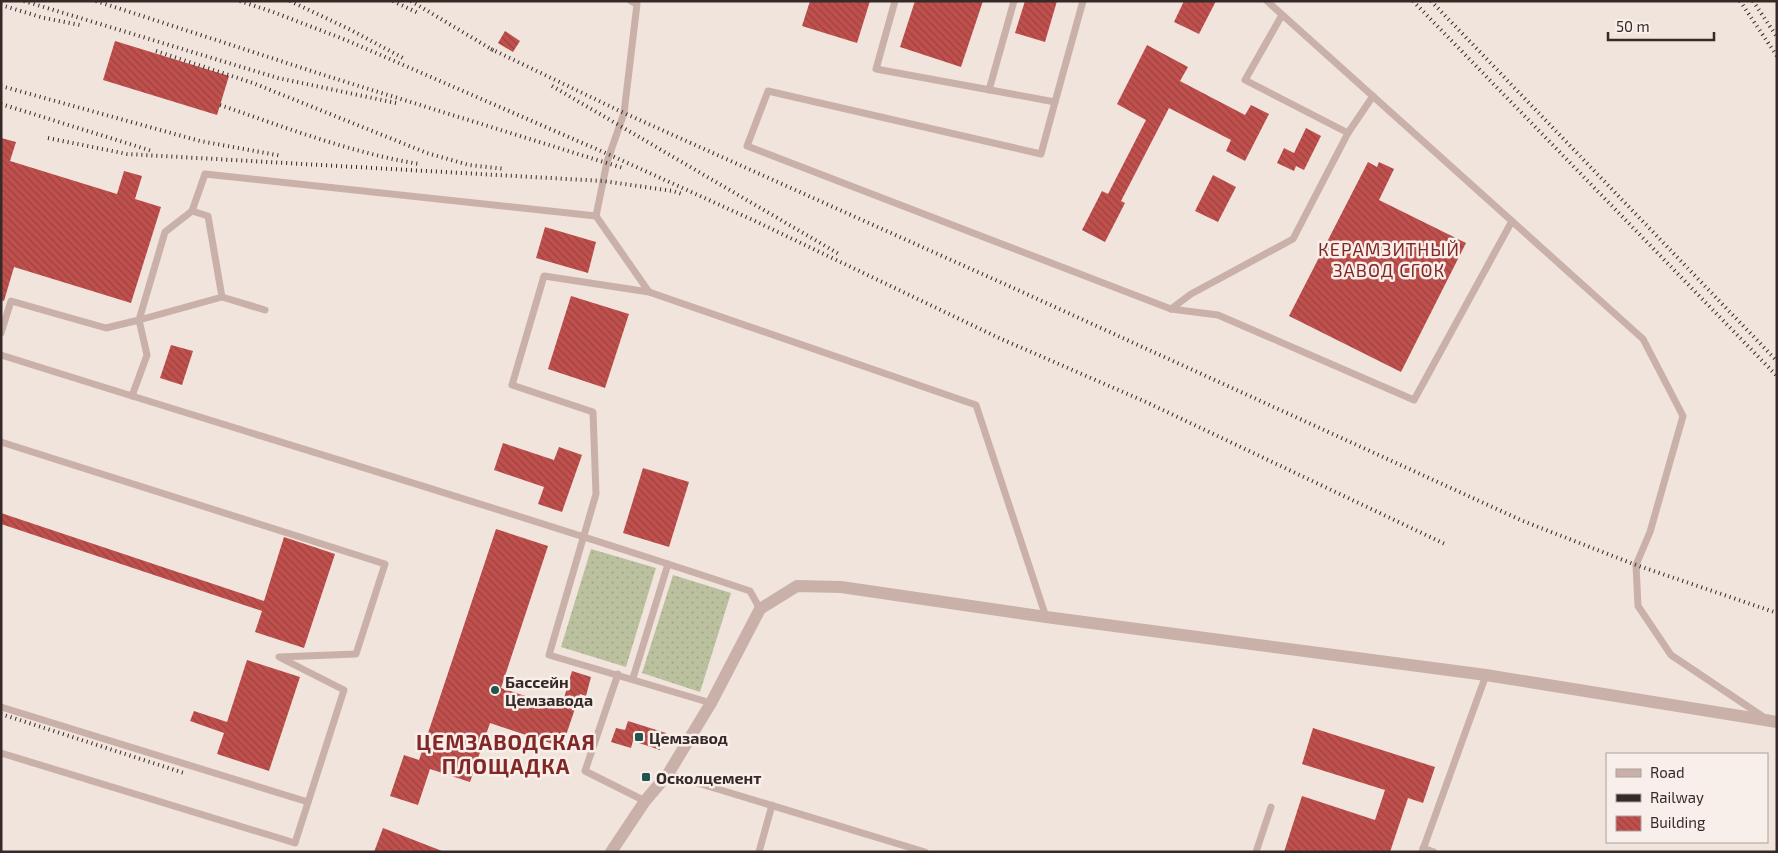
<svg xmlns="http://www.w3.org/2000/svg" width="1778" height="853" font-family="'Exo 2',sans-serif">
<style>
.grass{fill:url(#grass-dots)}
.building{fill:url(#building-back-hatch)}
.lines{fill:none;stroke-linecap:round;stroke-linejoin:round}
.service{stroke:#c9b1aa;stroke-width:7}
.tertiary{stroke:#c9b1aa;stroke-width:12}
.rail{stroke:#362a29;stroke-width:4;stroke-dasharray:1 4;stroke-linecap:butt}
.poi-dot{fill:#20564e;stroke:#f9efea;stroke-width:2}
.labels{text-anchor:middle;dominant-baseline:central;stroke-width:5;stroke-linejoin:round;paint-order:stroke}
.poi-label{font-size:16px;font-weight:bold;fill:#362a29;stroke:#f9efea;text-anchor:start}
.neighbourhood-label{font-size:18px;letter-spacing:1px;fill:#812826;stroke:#f9efea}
.district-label{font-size:21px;font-weight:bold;letter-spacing:1px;fill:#812826;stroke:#f9efea}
</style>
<defs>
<pattern id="grass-dots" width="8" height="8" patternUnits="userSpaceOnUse" patternTransform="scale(1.25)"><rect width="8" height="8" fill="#bbc09e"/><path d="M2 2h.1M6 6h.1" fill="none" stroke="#a1a588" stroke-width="1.8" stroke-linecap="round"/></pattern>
<pattern id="building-back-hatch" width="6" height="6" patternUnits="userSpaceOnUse" patternTransform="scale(1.25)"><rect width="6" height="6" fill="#c0504d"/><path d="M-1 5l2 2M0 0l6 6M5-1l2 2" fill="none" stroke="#9d4340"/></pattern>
</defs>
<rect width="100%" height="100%" fill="#f1e4dd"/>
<!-- grass -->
<g class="grass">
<polygon points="591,549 656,568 626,667 561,647"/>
<polygon points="673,575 731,593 700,692 642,673"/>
</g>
<!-- building -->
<g class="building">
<polygon points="810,1 870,1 857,43 802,26"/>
<polygon points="915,1 983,1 961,67 900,47"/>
<polygon points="1025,1 1057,1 1045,42 1015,33"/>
<polygon points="1184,1 1216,1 1199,34 1174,22"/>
<polygon points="505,31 520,41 513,52 498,43"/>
<polygon points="115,41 229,76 217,115 103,80"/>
<polygon points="1147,45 1188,67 1180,81 1245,115 1251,105 1269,114 1245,161 1226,151 1231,140 1169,108 1121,201 1125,203 1105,242 1082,230 1102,191 1108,194 1146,120 1117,104"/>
<polygon points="1306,128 1321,136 1304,170 1296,166 1294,171 1277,163 1284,148 1294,153"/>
<polygon points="1,138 16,142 10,161 117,194 124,171 142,176 135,199 161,207 131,303 14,267 4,301 1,300"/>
<polygon points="1368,162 1377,167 1379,162 1394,169 1379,200 1466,243 1401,372 1289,316"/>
<polygon points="1213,175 1236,187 1218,222 1195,211"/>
<polygon points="545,227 596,242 588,273 536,258"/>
<polygon points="571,296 629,314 605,388 548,369"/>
<polygon points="171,345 193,351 182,385 160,378"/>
<polygon points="503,443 554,460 559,447 582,455 562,512 538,504 544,487 494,470"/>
<polygon points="643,468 689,482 669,547 623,533"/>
<polygon points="1,513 264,601 284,537 335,554 304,648 255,632 262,611 1,524"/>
<polygon points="496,529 548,546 501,688 561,708 572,671 591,677 586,696 580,694 562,747 490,723 470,782 430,769 418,805 390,796 404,755 419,760"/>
<polygon points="247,660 300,677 269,771 217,754 224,733 190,721 194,711 227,722"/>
<polygon points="628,721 666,733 660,750 633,741 631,748 611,742 616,728 625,730"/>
<polygon points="1313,728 1435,767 1423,803 1408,798 1390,852 1284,852 1302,796 1375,820 1385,790 1302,764"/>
<polygon points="383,828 442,851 442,852 374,852"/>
</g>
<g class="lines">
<!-- service -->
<g class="service">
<polyline points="631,1 637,4 624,113 607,162 596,216 649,292 976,405 1046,617"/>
<polyline points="895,1 876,69 1055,102 1083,1"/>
<polyline points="1267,1 1643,339 1683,416 1650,532 1636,565 1638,606 1671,655 1762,716"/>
<polyline points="1282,15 1245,80 1348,133"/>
<polyline points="989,90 1014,1"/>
<polyline points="1055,102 1041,154 768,91 747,146 1171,309 1218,315 1414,400 1512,221"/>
<polyline points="192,211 208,216 222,297"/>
<polyline points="649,292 544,276 512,385 593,412 596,494 549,655 711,703"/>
<polyline points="1171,309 1191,294 1293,239 1348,133 1373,96"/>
<polyline points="1,333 11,301 106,328 139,320 222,297 265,310"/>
<path d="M1 355C251 434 502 508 750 591L760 609"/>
<polyline points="132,396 147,355 139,320 165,232 192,211 205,174 596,216"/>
<polyline points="1,442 385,564 356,654 279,657 344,690 295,843 1,753"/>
<polyline points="618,674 585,771 645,801"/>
<polyline points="633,678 668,564"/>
<polyline points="1,707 308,802"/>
<polyline points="668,774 925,852"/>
<polyline points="1423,848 1434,852"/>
<polyline points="759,852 772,805"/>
<polyline points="1256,852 1271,807"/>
<polyline points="1422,852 1486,675"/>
</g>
<!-- tertiary -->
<polyline class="tertiary" points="611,852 645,801 668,774 711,703 760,609 797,586 841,587 1046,617 1486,675 1777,722"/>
<!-- rail -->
<g class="rail">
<polyline points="24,1 278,78 396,103"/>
<polyline points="96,1 330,77 623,168"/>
<polyline points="240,1 273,12 346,40 610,155 755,221 999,338 1146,402 1447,545"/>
<polyline points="290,1 351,30 403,58"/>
<polyline points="393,1 418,13"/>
<polyline points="411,1 496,52"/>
<polyline points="1413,1 1777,376"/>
<polyline points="1431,1 1777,361"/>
<polyline points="1740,1 1777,56"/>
<polyline points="1753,1 1777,37"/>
<polyline points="1,5 44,18 80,25"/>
<polyline points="491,49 624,113 1020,291 1523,521 1636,565 1777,613"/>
<polyline points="156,51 253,83 427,153 469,165 505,169"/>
<polyline points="1,86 200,141 282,156"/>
<polyline points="552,86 839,254"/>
<polyline points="1,104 152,151"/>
<path d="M220 105C284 127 352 153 419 164"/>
<polyline points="48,138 127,154 603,181 673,191 682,194"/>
<polyline points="1,714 184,773"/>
</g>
</g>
<!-- markers -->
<g class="poi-dot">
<circle cx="495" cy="690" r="5"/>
<rect x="634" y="732" width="10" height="10" rx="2.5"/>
<rect x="641" y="772" width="10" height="10" rx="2.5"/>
</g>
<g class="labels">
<!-- poi labels -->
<g class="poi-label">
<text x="505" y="681">Бассейн<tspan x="505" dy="18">Цемзавода</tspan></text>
<text x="649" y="737">Цемзавод</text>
<text x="656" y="777">Осколцемент</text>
</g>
<!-- neighbourhood labels -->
<g class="neighbourhood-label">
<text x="1389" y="249">КЕРАМЗИТНЫЙ<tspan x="1389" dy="21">ЗАВОД СГОК</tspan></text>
</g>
<!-- district labels -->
<g class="district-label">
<text x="506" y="741">ЦЕМЗАВОДСКАЯ<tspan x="506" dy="24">ПЛОЩАДКА</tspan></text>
</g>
</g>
<!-- border -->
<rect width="1778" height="853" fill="none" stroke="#362a29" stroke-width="5"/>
<!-- legend -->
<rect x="1606" y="753" width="162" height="90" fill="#f9efea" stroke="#aba09d"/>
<rect x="1616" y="769" width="25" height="8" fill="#c9b1aa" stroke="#aba09d"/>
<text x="1650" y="778" font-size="15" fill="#362a29">Road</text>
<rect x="1616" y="794" width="25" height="8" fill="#362a29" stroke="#aba09d"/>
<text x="1650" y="803" font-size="15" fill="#362a29">Railway</text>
<rect x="1616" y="816" width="25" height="15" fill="url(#building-back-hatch)" stroke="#aba09d"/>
<text x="1650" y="828" font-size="15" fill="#362a29">Building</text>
<!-- scale -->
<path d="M1608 32v8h106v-8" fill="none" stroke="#362a29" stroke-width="2.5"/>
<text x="1616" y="32" font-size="15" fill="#362a29" stroke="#f9efea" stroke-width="4" paint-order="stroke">50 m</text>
</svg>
